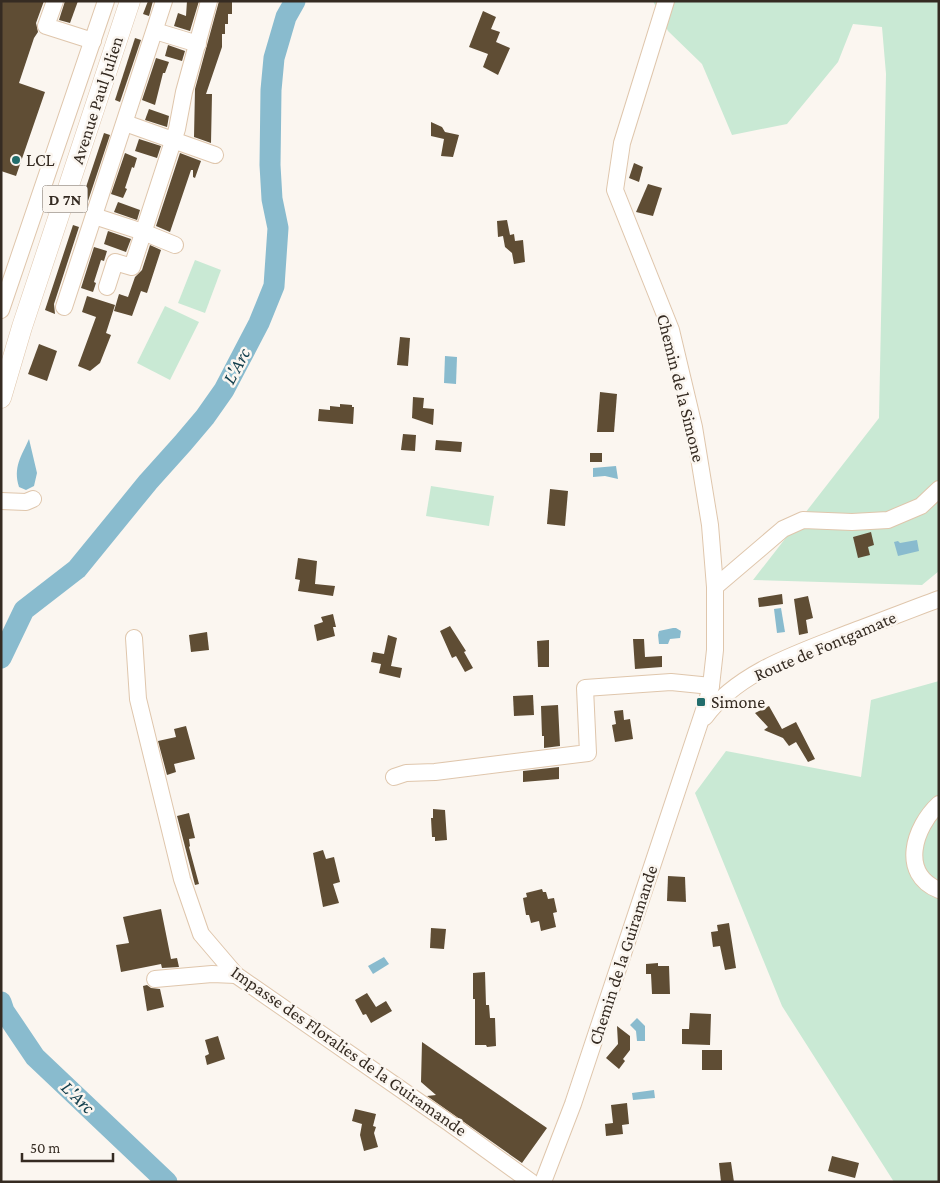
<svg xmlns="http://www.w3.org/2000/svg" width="940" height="1183" font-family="'Crimson Pro',serif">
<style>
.green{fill:#c9e9d4}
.water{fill:#89bbce}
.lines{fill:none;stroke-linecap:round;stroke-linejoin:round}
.river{stroke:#89bbce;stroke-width:21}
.building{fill:#5f4d34}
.minor-casing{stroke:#dfc6ac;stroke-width:18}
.major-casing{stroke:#dfc6ac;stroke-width:21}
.minor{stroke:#fff;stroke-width:16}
.major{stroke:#fff;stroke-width:20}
.poi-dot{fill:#226d6c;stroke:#fbf6f0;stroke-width:2}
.labels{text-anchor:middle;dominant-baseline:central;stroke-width:5;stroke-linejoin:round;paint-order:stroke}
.shield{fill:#fbf6f0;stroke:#706860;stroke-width:1}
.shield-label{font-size:16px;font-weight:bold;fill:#352b22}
.street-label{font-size:18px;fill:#352b22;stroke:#fbf6f0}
.poi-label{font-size:18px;fill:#352b22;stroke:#fbf6f0;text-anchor:start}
.water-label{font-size:19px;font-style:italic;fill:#14404e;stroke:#fbf6f0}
</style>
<rect width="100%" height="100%" fill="#fbf6f0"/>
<!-- green -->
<g class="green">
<polygon points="653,1 939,1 939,571 922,585 753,580 879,418 886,74 882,27 853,24 838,62 787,124 732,135 702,64 668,31"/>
<polygon points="195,260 221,270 205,313 178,303"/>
<polygon points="165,306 199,322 170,380 137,363"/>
<polygon points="431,486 494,496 489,526 426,516"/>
<polygon points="939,681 939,1182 894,1182 782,1006 695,793 726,751 861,777 871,700"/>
</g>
<!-- water -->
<g class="water">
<polygon points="445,356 457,357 456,384 444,383"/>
<path d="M29 439 37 473 34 486 26 490 19 487C13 467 21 457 29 439Z"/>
<polygon points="616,466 618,479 605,476 593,477 593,468"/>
<polygon points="917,540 919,551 898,556 894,542 898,541 900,543"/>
<polygon points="781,608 785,632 777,633 774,609"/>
<polygon points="673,628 676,628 681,631 680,638 670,639 668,644 659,644 658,635 659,631"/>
<polygon points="384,957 389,964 373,974 368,966"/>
<polygon points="637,1018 645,1026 645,1041 637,1041 636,1031 630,1025"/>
<polygon points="654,1090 655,1098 633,1100 632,1093"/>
</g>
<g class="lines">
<!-- river -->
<g class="river">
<polyline points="1,658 24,610 77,569 148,482 183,443 205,417 224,390 259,323 274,286 278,228 272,199 270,165 271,90 274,58 286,17 295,1"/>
<polyline points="1,1002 4,1011 35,1057 167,1182"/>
</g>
</g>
<!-- building -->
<g class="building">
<polygon points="1,1 44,1 36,23 38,32 34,38 19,83 45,92 16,176 1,171"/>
<polygon points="65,1 78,1 70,23 59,20"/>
<polygon points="148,1 153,1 149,16 143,14"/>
<polygon points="187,1 199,1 190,31 174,26 178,13 186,16"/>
<polygon points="219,1 232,1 232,14 228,14 228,24 225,24 225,34 222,34 222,47 206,94 212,94 211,143 194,137 195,89"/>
<polygon points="483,11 496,17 491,29 500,32 496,42 510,48 498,75 483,67 488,54 469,47"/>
<polygon points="135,38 141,40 120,102 115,100"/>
<polygon points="168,45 185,51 182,61 165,56"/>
<polygon points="156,58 169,62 165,73 163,73 155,105 142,100"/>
<polygon points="149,109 169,116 167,127 145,120"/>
<polygon points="431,122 442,127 445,132 459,135 453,157 441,156 444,139 431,136"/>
<polygon points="104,133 110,135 88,201 82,199"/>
<polygon points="139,139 161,146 157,158 135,151"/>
<polygon points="125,153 137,158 134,168 132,167 125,188 127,189 123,198 111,194"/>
<polygon points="180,153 201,161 195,178 193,177 193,170 191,170 170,232 156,226"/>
<polygon points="634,163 643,167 639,182 629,178"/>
<polygon points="648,184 662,188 653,216 636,212"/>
<polygon points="118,202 140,210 137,220 114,212"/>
<polygon points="507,220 510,235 514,234 515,241 523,240 525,262 514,264 512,253 505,247 503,236 498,237 497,221"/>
<polygon points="73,225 79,227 54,304 55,314 45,310"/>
<polygon points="108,231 131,239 126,252 104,244"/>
<polygon points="150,245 161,250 147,293 141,291 132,316 114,311 119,294 128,297 135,277 142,270"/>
<polygon points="94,247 107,251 104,261 101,260 94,282 96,283 93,292 81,288"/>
<polygon points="87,296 115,305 106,333 111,335 100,363 90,371 78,366 96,317 82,312"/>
<polygon points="400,337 410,338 408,366 397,365"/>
<polygon points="39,344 57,351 47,381 28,374"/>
<polygon points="600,392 617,394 614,432 597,432"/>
<polygon points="413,397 424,398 423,408 434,409 433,425 412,418"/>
<polygon points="340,404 352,405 352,407 354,407 353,424 318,421 319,409 330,410 330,406 340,407"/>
<polygon points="403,434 416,435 415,451 401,450"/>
<polygon points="436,440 462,442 461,452 435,450"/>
<rect x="590" y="453" width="12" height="9"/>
<polygon points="550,489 568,491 565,526 547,524"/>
<polygon points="871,532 874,545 868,547 870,555 858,558 853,537"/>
<polygon points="298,558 317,561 315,584 335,586 333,596 298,591 300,580 295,579"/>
<polygon points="782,594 783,604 759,607 758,598"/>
<polygon points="808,596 813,618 806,620 808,633 799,635 794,599"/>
<polygon points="333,614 336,627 333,627 335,636 317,641 314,625 323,622 321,617"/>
<polygon points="450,626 466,651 464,652 473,668 465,672 456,656 452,658 440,631"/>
<polygon points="207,632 209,650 191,652 189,635"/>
<polygon points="388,635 397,638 391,666 402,668 400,678 379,673 381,664 371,662 373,652 384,654"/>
<polygon points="633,639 644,639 645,657 662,656 662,667 635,669"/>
<polygon points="549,640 549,667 538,667 537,641"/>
<polygon points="533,695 534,715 514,716 513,696"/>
<polygon points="558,705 560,746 544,748 544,736 542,736 541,706"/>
<polygon points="769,706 782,729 796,722 815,759 808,762 796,742 789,746 783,738 764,730 768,727 755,713"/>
<polygon points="623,710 624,720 630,719 633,739 615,742 612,725 616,724 614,711"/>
<polygon points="186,726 195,759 174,764 176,772 167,775 158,741 176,737 174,729"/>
<polygon points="559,767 559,779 523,782 523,771"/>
<polygon points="433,809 445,810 447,840 435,841 435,837 432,837 431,818 433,818"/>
<polygon points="189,813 195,838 189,839 190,846 189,847 199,884 195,885 177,816"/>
<polygon points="323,850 326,859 334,857 340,882 333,884 339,903 323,907 313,853"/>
<polygon points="668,876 685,877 686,902 667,901"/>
<polygon points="542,889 543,892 546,892 548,899 554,898 557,912 553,913 556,927 541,931 539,921 531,923 529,915 526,915 523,898 527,897 526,893"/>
<polygon points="161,909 171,959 177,958 179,967 162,968 161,964 121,972 116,945 129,943 123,917"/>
<polygon points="729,923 736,968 725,970 720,946 713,947 711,932 718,931 717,925"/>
<polygon points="431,928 446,929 444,949 430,948"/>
<polygon points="658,963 658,966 669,966 670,994 652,994 651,974 646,974 646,964"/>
<polygon points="485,972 486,1005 489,1005 490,1018 495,1018 496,1046 487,1047 486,1045 475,1045 475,999 473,999 473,973"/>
<polygon points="147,985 151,988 160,989 164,1007 147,1011 143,986"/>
<polygon points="367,993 376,1007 386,1001 392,1011 371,1023 366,1014 363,1015 355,1000"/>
<polygon points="690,1013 711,1014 710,1045 682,1044 682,1029 689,1029"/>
<polygon points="617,1026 630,1036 630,1050 623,1059 625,1061 619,1069 606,1058 618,1044"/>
<polygon points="218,1036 225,1059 207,1065 205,1056 209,1054 205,1040"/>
<polygon points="422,1042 547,1128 522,1163 427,1096 436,1095 421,1082"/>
<rect x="702" y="1050" width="20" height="20"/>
<polygon points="627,1103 629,1124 622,1125 623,1134 606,1136 605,1124 613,1123 611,1105"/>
<polygon points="355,1109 376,1114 373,1126 376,1127 374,1133 378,1147 364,1151 360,1135 362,1124 352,1121"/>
<polygon points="832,1156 859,1163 855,1178 828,1171"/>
<polygon points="731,1162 734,1182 721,1182 719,1163"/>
</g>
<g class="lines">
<defs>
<g id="minor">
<polyline points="55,1 46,26 93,41"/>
<polyline points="155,31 198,44"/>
<polyline points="125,123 215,155"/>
<polyline points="94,216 143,232 175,245"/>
<polyline points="107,287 115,262 132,267 177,129 184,92 209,1"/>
<polyline points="64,307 164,1"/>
<polyline points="1,310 106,1"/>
<polyline points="1,501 26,502 33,499"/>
<polyline points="715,587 783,529 803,520 852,522 888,520 921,506 939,489"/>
<polyline points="134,638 138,699 182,879 201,934 236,975 448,1122 531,1182"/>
<path d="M705 717C738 672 798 653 849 633 879 622 909 610 939 599"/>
<polyline points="394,777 406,773 435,772 588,753 585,688 671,682 711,686"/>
<path d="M939 804C914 827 899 874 939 890"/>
<polyline points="155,979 212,974 236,975"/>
<polyline points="543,1182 573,1104 707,701 711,686 715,650 715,587 710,525 694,427 671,330 615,190 622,143 666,1"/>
</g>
<polyline id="major" points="1,398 22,327 130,1"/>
</defs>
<!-- minor casing -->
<use href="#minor" class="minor-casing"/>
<!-- major casing -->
<use href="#major" class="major-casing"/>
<!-- minor -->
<use href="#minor" class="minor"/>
<!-- major -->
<use href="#major" class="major"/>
</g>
<!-- markers -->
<g class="poi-dot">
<circle cx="16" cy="160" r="5"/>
<rect x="696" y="697" width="10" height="10" rx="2.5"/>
</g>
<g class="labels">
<!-- shield labels -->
<rect class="shield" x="42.5" y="185.5" width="45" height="27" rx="4"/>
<g class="shield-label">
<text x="65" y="199">D 7N</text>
</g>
<!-- street labels -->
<g class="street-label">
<text transform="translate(97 100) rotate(-72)">Avenue Paul Julien</text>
<text transform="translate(681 388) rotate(76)">Chemin de la Simone</text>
<text transform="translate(825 646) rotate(-23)">Route de Fontgamate</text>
<text transform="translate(623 955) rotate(-72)">Chemin de la Guiramande</text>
<text transform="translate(349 1051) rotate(35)">Impasse des Floralies de la Guiramande</text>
</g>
<!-- poi labels -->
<g class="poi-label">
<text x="26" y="160">LCL</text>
<text x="711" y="702">Simone</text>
</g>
<!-- water labels -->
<g class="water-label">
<text transform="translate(236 366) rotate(-62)">L'Arc</text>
<text transform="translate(78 1097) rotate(44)">L'Arc</text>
</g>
</g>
<!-- border -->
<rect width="940" height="1183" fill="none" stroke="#352b22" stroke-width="5"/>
<!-- scale -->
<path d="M22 1153v8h91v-8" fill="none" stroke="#352b22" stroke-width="2.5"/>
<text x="30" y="1153" font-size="15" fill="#352b22" stroke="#fbf6f0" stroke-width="4" paint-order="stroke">50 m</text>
</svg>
